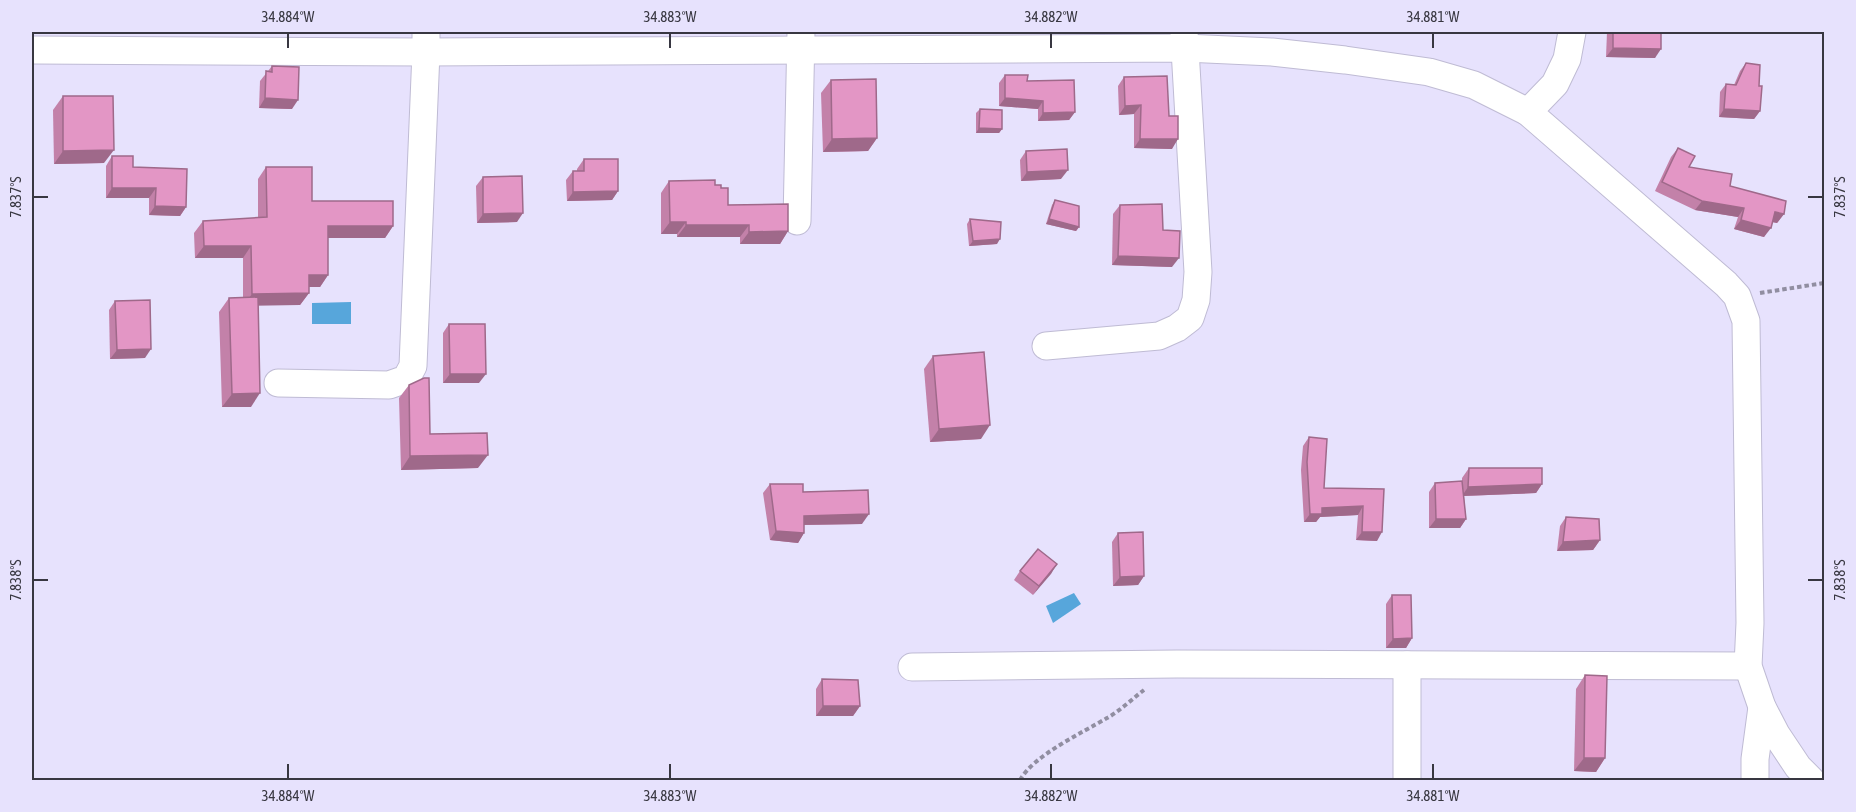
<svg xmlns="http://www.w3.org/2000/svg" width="1856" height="812" font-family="'Asap Condensed',sans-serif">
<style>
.water{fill:#57a6db}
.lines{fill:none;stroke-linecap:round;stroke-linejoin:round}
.minor-casing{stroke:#bfbbd4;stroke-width:29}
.path{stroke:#918ea1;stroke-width:4;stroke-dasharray:4.5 3;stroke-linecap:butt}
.minor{stroke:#fff;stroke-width:27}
.wall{fill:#c381a9}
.shaded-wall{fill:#9f698a}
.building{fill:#e396c5;stroke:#9f698a;stroke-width:1.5}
.ticks{fill:none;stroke:#383741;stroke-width:2}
.neatline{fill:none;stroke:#383741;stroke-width:2}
.ticks-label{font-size:15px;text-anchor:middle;fill:#383741}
</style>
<rect width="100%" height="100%" fill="#e7e2fd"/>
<!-- water -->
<g class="water">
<polygon points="351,302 351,324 312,324 312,303"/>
<polygon points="1074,593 1081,604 1053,623 1046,606"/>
</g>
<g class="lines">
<defs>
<g id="minor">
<polyline points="1572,32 1567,59 1555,84 1528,112 1726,284 1737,296 1746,321 1750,623 1748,666 1762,707 1776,734 1798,767 1811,780"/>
<polyline points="32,50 426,52 1185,48 1272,52 1345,60 1429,72 1474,85 1528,112"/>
<polyline points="797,221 801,32"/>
<polyline points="1046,346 1159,336 1177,328 1190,318 1196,300 1198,272 1184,32"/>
<polyline points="278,383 389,385 406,379 413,366 426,52 426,32"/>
<polyline points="1407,665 1407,780"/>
<polyline points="912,667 1177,664 1748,666"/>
<polyline points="1755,780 1755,759 1762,707"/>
</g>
</defs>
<!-- minor casing -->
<use href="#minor" class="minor-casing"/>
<!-- path -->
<g class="path">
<polyline points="1760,293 1824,283"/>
<path d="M1020 780C1034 755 1082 733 1107 718 1120 711 1132 699 1144 690"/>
</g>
<!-- minor -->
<use href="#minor" class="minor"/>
</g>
<!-- wall -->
<g class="wall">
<polygon points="1607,32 1661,32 1655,58 1606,57"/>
<polygon points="1746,63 1759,86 1760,111 1754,119 1719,117 1720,92 1726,84 1734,85 1740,71"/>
<polygon points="272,66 292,109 259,108 260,81"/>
<polygon points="1005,75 1027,81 1075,112 1069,120 1038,121 1038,109 999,106 999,83"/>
<polygon points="1124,77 1169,116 1172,149 1134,148 1134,114 1119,115 1118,86"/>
<polygon points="831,80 877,138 868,151 823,152 821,93"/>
<polygon points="63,96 104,163 54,164 53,110"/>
<polygon points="980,109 1002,129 999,133 976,133 976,113"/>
<polygon points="1678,148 1689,167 1784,214 1777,223 1772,222 1764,237 1734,229 1738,217 1695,210 1655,191 1671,157"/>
<polygon points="1026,151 1061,179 1021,181 1020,160"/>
<polygon points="112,156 133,167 186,207 180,216 149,215 149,198 106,198 106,166"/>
<polygon points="584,159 618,191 612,200 567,201 566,180 573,171 577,171 577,169"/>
<polygon points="266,167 312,201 393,226 385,238 328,238 328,275 320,287 309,287 309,293 300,305 258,305 251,407 222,407 219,312 229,298 243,298 243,258 195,258 194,233 203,221 258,218 258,179"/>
<polygon points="483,177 517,222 477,223 476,186"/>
<polygon points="669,181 715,185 721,188 728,205 788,231 780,244 740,244 740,237 677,237 677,234 661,234 661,193"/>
<polygon points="1055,200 1079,227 1076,231 1046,224 1052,205"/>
<polygon points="1120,205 1163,230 1172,267 1112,265 1113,214"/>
<polygon points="970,219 997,244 969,246 967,224"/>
<polygon points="115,301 145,358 110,359 109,310"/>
<polygon points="449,324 479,383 443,383 443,333"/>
<polygon points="933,356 981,439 930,442 924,369"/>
<polygon points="409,385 430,434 478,468 401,470 399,398"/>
<polygon points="1309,437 1324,488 1384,489 1377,541 1356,540 1358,515 1320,517 1316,522 1304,522 1301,470 1303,446"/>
<polygon points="1469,468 1542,484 1536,493 1464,496 1466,519 1460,528 1429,528 1429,492 1435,483 1462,481 1462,478"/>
<polygon points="770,484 803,492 862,524 804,525 804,533 798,543 770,540 763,493"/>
<polygon points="1566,517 1600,540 1593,550 1557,551 1560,526"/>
<polygon points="1118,533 1144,576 1138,585 1113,586 1112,542"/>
<polygon points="1057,564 1033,595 1014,580 1020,571"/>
<polygon points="1392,595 1412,638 1406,648 1386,648 1386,604"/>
<polygon points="1585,675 1605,758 1596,772 1574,771 1576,689"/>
<polygon points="822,679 860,706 853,716 816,716 816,689"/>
</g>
<!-- shaded-wall -->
<g class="shaded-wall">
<polygon points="1613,48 1661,49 1655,58 1606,57"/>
<polygon points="265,98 298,100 292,109 259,108"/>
<polygon points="1005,98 1043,101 1038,109 999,106"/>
<polygon points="1141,105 1134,114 1119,115 1125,106"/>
<polygon points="1724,109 1760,111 1754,119 1719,117"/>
<polygon points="1075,112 1069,120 1038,121 1043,113"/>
<polygon points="979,128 1002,129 999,133 976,133"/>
<polygon points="877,138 868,151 823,152 832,139"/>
<polygon points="1140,139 1178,139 1172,149 1134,148"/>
<polygon points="114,150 104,163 54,164 63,151"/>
<polygon points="1068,170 1061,179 1021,181 1027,172"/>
<polygon points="112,188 156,188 149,198 106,198"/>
<polygon points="618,191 612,200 567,201 573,192"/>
<polygon points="1702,201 1744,208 1738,217 1695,210"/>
<polygon points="155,206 186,207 180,216 149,215"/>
<polygon points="1775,212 1784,214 1777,223 1768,221"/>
<polygon points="523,213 517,222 477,223 483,214"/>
<polygon points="1049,219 1079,227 1076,231 1046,224"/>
<polygon points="1741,220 1771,228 1764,237 1734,229"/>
<polygon points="670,222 686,222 677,234 661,234"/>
<polygon points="686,225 749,225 740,237 677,237"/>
<polygon points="328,226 393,226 385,238 320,238"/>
<polygon points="788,231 780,244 740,244 749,232"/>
<polygon points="1000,239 997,244 969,246 973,241"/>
<polygon points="204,246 251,246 243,258 195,258"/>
<polygon points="1118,256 1179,258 1172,267 1112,265"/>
<polygon points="309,275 328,275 320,287 300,287"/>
<polygon points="309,293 300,305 243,306 252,294"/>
<polygon points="151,349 145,358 110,359 117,350"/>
<polygon points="450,374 486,374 479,383 443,383"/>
<polygon points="260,393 251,407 222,407 232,394"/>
<polygon points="990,425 981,439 930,442 939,429"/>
<polygon points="488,455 478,468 401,470 410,456"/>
<polygon points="1542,484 1536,493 1462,496 1468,487"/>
<polygon points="1363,506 1358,515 1320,517 1316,522 1304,522 1310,514 1322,508"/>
<polygon points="869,514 862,524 797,525 804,516"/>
<polygon points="1436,519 1466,519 1460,528 1429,528"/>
<polygon points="776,531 804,533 798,543 770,540"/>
<polygon points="1362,532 1382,532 1377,541 1356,540"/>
<polygon points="1600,540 1593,550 1557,551 1563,542"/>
<polygon points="1057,564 1051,574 1033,595 1039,586"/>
<polygon points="1144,576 1138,585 1113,586 1120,577"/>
<polygon points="1412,638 1406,648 1386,648 1393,639"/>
<polygon points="823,706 860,706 853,716 816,716"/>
<polygon points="1584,758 1605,758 1596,772 1574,771"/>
</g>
<!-- building -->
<g class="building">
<polygon points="1613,32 1661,32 1661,49 1613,48"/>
<polygon points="1746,63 1760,65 1759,86 1762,86 1760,111 1724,109 1726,84 1736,85"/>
<polygon points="272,66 299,67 298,100 265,98 266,71 272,72"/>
<polygon points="1005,75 1028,75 1027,81 1074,80 1075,112 1043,113 1043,101 1005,98"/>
<polygon points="1167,76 1169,116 1178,116 1178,139 1140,139 1141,105 1125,106 1124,77"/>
<polygon points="876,79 877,138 832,139 831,80"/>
<polygon points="63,96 113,96 114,150 63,151"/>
<polygon points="980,109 1002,110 1002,129 979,128"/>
<polygon points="1678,148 1695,156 1689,167 1732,174 1730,186 1786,201 1784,214 1775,212 1771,228 1741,220 1744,208 1702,201 1662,182"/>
<polygon points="1067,149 1068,170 1027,172 1026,151"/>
<polygon points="112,156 133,156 133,167 187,169 186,207 155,206 156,188 112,188"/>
<polygon points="584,159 618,159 618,191 573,192 573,171 584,171"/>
<polygon points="266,167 312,167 312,201 393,201 393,226 328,226 328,275 309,275 309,293 252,294 251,246 204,246 203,221 267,217"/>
<polygon points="522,176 523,213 483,214 483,177"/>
<polygon points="715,180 715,185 721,185 721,188 728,188 728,205 788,204 788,231 749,232 749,225 686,225 686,222 670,222 669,181"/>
<polygon points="1055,200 1079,206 1079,227 1049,219"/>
<polygon points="1162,204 1163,230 1180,231 1179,258 1118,256 1120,205"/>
<polygon points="970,219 1001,222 1000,239 973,241"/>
<polygon points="258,297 260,393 232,394 229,298"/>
<polygon points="150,300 151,349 117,350 115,301"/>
<polygon points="449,324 485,324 486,374 450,374"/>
<polygon points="984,352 990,425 939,429 933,356"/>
<polygon points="424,378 429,378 430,434 487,433 488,455 410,456 409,385"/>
<polygon points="1309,437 1327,439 1324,488 1384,489 1382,532 1362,532 1363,506 1322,508 1322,514 1310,514 1307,462"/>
<polygon points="1469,468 1542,468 1542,484 1468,487"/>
<polygon points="1462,481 1466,519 1436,519 1435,483"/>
<polygon points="770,484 803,484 803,492 868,490 869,514 804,516 804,533 776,531"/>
<polygon points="1566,517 1599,519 1600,540 1563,542"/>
<polygon points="1143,532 1144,576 1120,577 1118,533"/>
<polygon points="1038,549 1057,564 1039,586 1020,571"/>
<polygon points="1392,595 1411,595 1412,638 1393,639"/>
<polygon points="1585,675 1607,676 1605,758 1584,758"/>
<polygon points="822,679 858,680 860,706 823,706"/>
</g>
<!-- ticks -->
<path class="ticks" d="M288 33V48M670 33V48M1051 33V48M1433 33V48M33 197H48M1808 197H1823M33 580H48M1808 580H1823M288 764V779M670 764V779M1051 764V779M1433 764V779"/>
<!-- border -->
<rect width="1856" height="812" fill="none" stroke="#e7e2fd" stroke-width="66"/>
<rect x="33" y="33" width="1790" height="746" class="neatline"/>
<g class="ticks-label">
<text x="288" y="22">34.884°W</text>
<text x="670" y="22">34.883°W</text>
<text x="1051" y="22">34.882°W</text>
<text x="1433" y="22">34.881°W</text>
<text transform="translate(16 197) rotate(-90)" y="5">7.837°S</text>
<text transform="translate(1840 197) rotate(-90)" y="5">7.837°S</text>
<text transform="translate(16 580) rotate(-90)" y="5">7.838°S</text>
<text transform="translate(1840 580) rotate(-90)" y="5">7.838°S</text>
<text x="288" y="801">34.884°W</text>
<text x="670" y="801">34.883°W</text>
<text x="1051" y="801">34.882°W</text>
<text x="1433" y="801">34.881°W</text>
</g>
</svg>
